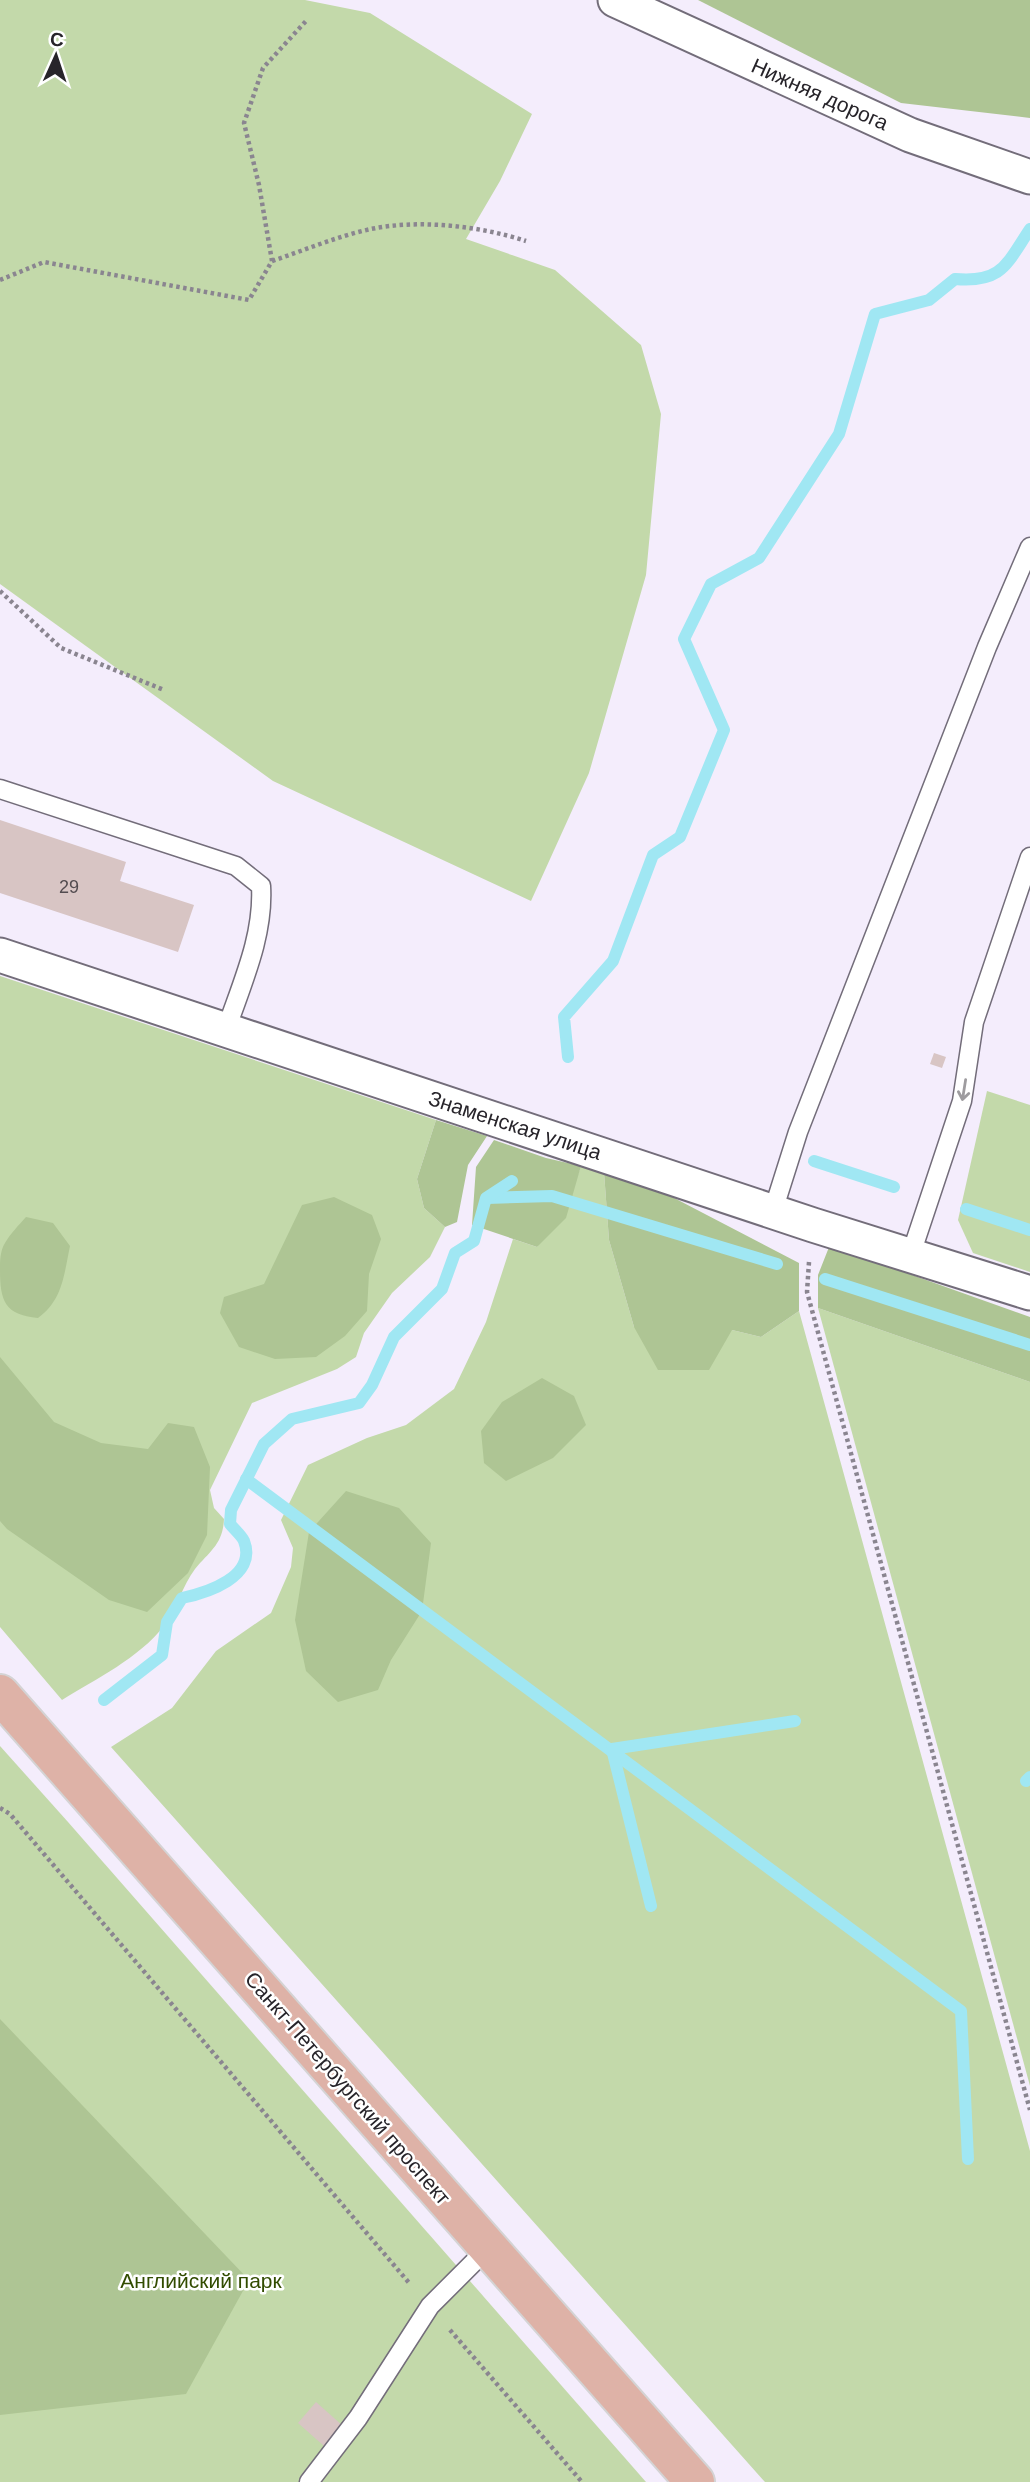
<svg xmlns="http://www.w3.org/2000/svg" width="1030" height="2482" font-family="Helvetica,sans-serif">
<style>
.green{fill:#c3d9aa}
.forest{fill:#aec594}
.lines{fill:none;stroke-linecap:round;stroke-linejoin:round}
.stream{stroke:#a0e7f3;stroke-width:12}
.building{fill:#d8c5c4}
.service-casing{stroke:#736d7a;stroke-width:21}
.minor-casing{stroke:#736d7a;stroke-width:37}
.primary-casing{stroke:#d4d3d4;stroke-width:42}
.path{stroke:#8a8590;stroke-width:4.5;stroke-dasharray:3.5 3.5;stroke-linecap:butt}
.service{stroke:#fff;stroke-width:18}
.minor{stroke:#fff;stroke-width:33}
.primary{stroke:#deb2a7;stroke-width:38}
.oneway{stroke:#9e9c9f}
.labels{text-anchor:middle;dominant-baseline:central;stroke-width:5;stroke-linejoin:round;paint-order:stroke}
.number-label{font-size:18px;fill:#534c50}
.street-label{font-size:21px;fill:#27242a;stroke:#fff}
.park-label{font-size:21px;fill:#324c00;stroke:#fff}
</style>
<rect width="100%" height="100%" fill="#f4edfc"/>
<!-- green -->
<g class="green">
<polygon points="0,0 305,0 370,13 532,114 500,181 466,239 555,270 641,345 661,414 646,575 589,773 531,901 273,781 0,584"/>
<path d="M0 976 436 1120 417 1179 424 1208 445 1227 430 1257 392 1293 364 1333 356 1357 337 1369 252 1403 210 1490 214 1508 224 1519C223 1544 210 1551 195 1569 182 1586 177 1609 164 1626 139 1658 96 1679 62 1700L0 1627Z"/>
<polygon points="987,1091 1030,1105 1030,1272 973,1253 958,1220"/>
<polygon points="581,1166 604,1172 609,1240 634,1327 732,1330 761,1337 799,1311 1030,2151 1030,2482 765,2482 111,1747 172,1708 216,1651 271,1613 291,1567 293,1548 281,1520 308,1465 367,1438 406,1425 454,1389 486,1322 513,1239 537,1247 575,1183"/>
<polygon points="818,1308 1030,1382 1030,2086"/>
<polygon points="0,1746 68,1822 646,2482 0,2482"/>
</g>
<!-- forest -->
<g class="forest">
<polygon points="698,0 1030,0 1030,118 901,103"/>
<polygon points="436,1120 487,1136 468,1165 457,1222 445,1227 424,1208 417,1179"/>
<polygon points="494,1140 546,1158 581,1166 566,1218 537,1247 472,1225 476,1167"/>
<polygon points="604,1172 655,1188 799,1263 799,1311 761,1337 732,1330 709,1370 658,1370 634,1327 609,1240"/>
<polygon points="334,1197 372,1215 381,1239 369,1274 367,1311 345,1336 316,1357 275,1359 239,1347 220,1313 224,1297 264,1284 302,1205"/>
<path d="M26 1217 53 1223 70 1246C64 1274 63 1300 38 1318 5 1315 0 1301 0 1270 0 1261 0 1251 5 1243 10 1234 19 1225 26 1217Z"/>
<polygon points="833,1237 856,1255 1030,1317 1030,1382 818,1308 818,1275"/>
<polygon points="0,1357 54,1422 101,1443 148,1449 168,1423 194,1427 210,1467 207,1535 188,1573 147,1612 109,1600 7,1529 0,1521"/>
<polygon points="542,1378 574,1396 586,1425 553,1458 506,1481 484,1463 481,1431 502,1402"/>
<polygon points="346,1491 399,1508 431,1543 422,1611 391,1660 378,1690 338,1702 306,1671 295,1620 309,1532"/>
<polygon points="0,2019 249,2280 186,2394 0,2415"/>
</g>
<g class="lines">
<!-- stream -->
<g class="stream">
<path d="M568 1057 564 1017 613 961 653 855 680 837 724 730 684 639 711 584 759 558 839 434 875 314 929 300 955 279C1002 283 1006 265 1030 229"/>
<polyline points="814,1161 894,1187"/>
<polyline points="487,1198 552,1196 777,1264"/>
<polyline points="966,1209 1030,1230"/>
<polyline points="825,1279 1030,1345"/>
<polyline points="246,1479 961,2011 968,2159"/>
<path d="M104 1700 162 1655 167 1622 182 1598C206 1593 258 1577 244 1541 242 1536 234 1529 230 1524L231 1510 264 1444 292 1419 359 1403 372 1385 394 1337 442 1289 455 1253 474 1241 486 1198 512 1181"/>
<polyline points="1026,1781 1030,1777"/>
<polyline points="651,1906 612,1749 795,1721"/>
</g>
</g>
<!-- building -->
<g class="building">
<polygon points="0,820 126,862 120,881 194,905 178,952 0,893"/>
<polygon points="934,1053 946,1057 942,1068 930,1064"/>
<polygon points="316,2402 343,2426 324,2446 298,2423"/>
</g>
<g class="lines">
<defs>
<g id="service">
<path d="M0 789 236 866 261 886C264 936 242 983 226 1030"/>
<polyline points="773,1211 798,1132 987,647 1030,547"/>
<polyline points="911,1254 962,1101 974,1022 1030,857"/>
<polyline points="309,2482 358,2418 430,2306 488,2248"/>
</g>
<g id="minor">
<polyline points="615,0 910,135 1030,177"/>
<polyline points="0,955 813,1225 1030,1293"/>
</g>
<polyline id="primary" points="0,1694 695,2482"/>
</defs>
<!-- service casing -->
<use href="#service" class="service-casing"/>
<!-- minor casing -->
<use href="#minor" class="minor-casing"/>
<!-- primary casing -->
<use href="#primary" class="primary-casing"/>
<!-- path -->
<g class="path">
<path d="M272 261C305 250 338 236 371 229 419 219 480 226 526 241"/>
<polyline points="0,280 44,262 249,300 272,261 259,185 244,123 263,68 306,21"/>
<polyline points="0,591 61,648 164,690"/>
<polyline points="809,1262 807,1292 1030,2110"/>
<polyline points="0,1808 10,1814 410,2284"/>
<polyline points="450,2330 582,2482"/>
</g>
<!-- service -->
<use href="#service" class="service"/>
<!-- minor -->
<use href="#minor" class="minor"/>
<!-- primary -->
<use href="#primary" class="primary"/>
</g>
<!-- one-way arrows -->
<defs><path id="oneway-shaft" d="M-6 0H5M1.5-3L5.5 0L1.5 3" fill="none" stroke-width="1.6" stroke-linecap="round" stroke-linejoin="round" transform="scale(1.75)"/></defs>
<use class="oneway" href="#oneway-shaft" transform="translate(964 1090) rotate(99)"/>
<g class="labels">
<!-- number labels -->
<g class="number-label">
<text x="69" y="887">29</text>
</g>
<!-- street labels -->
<g class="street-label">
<text transform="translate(820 94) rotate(24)">Нижняя дорога</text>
<text transform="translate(515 1125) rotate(18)">Знаменская улица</text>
<text transform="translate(348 2088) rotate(49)">Санкт-Петербургский проспект</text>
</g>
<!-- park labels -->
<g class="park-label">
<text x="201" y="2280">Английский парк</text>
</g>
</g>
<!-- north arrow -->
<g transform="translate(56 56) rotate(3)" stroke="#ffffff" stroke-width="5" paint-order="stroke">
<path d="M0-5L12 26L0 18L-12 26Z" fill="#27242a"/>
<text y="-10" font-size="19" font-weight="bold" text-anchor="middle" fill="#27242a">С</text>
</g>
</svg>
